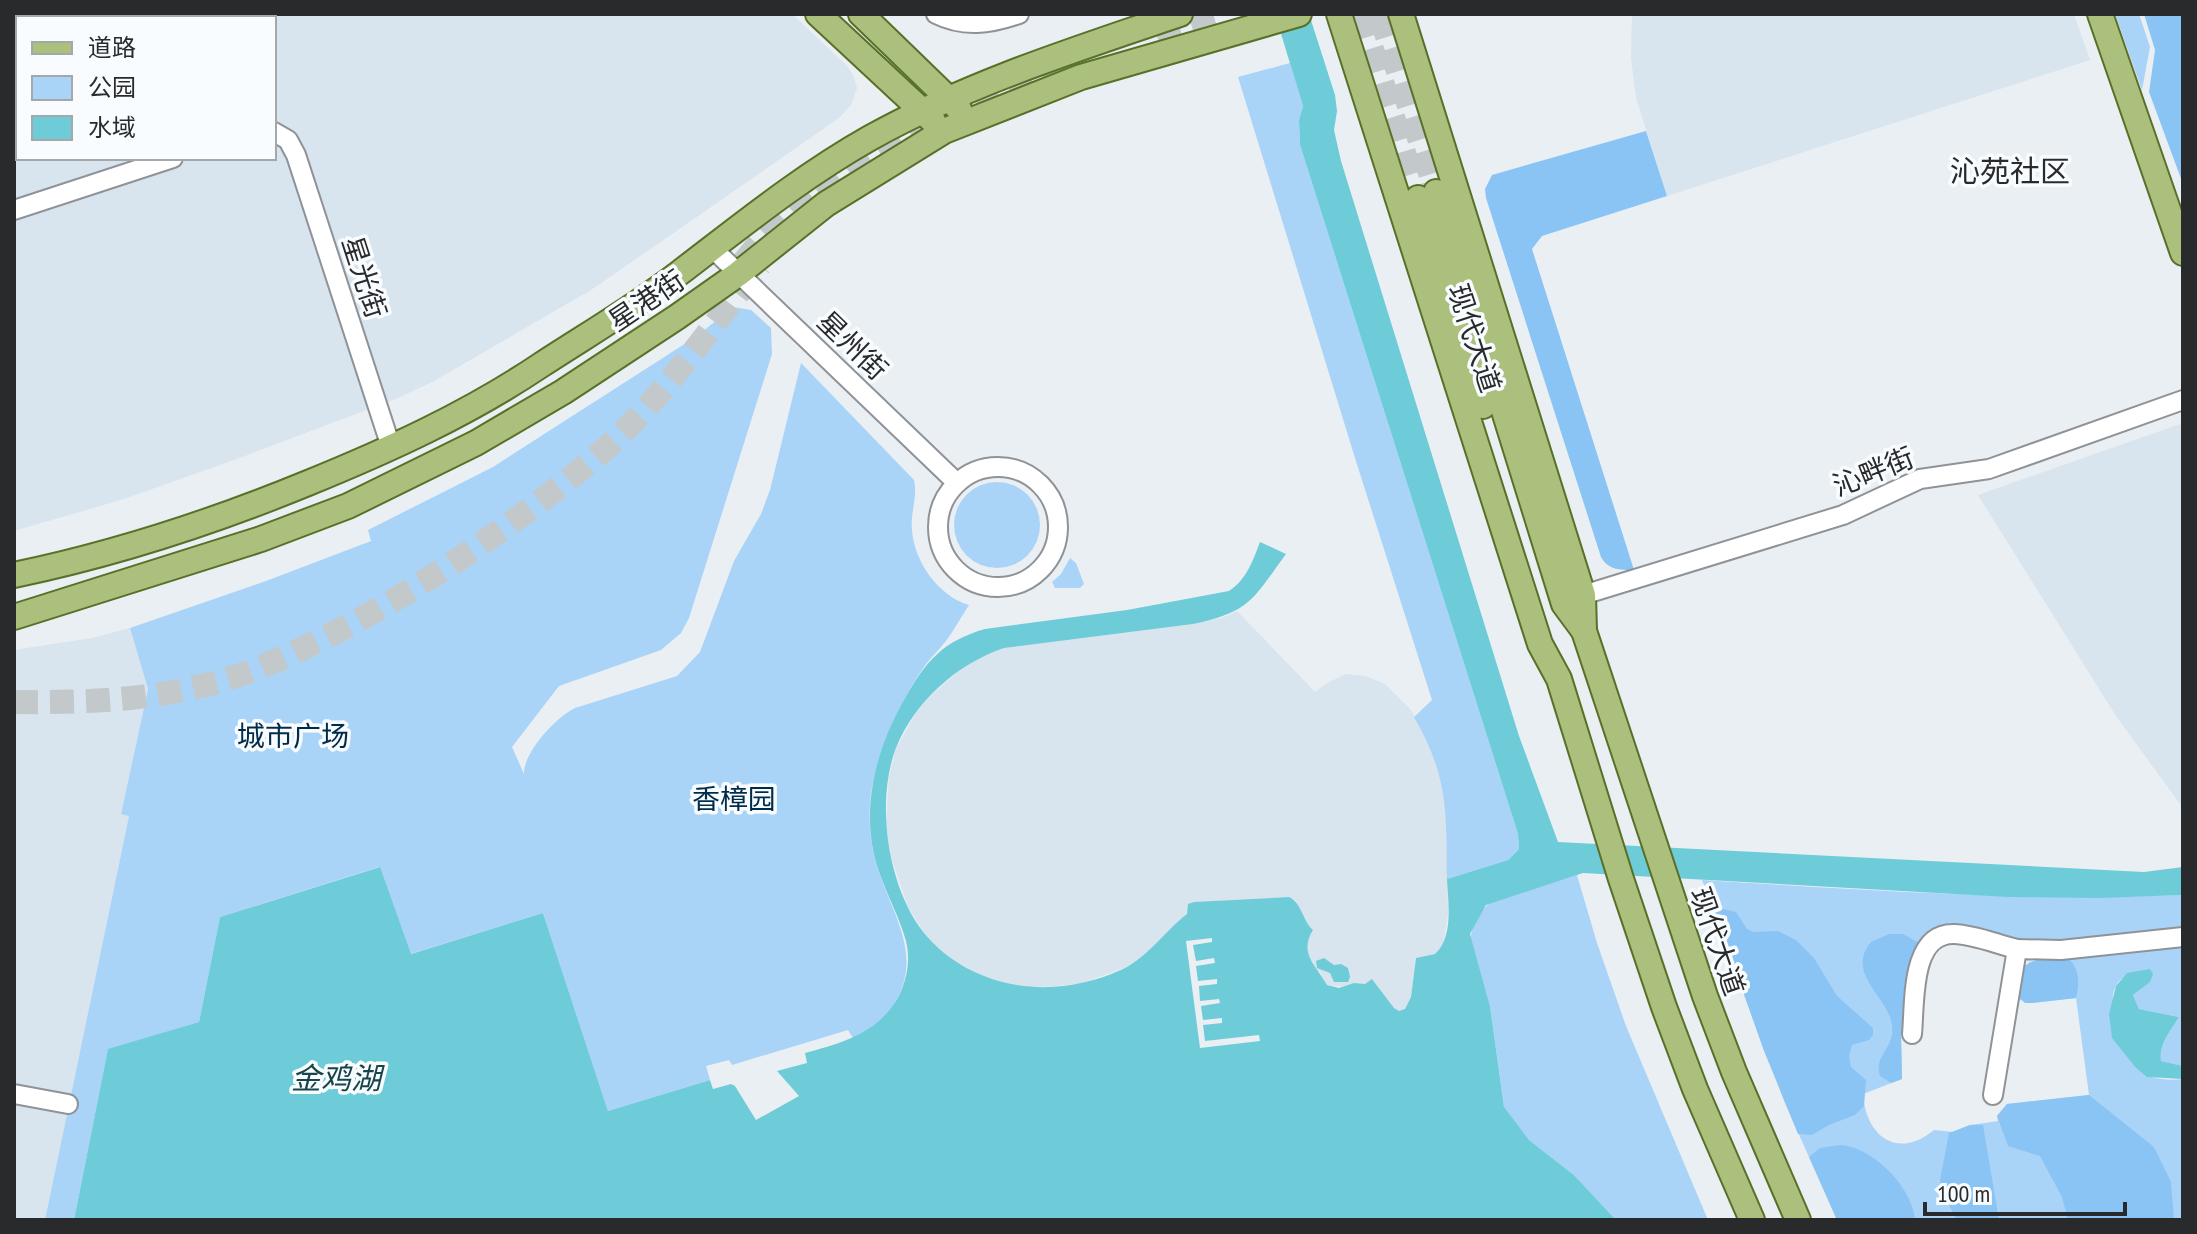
<svg xmlns="http://www.w3.org/2000/svg" width="2197" height="1234" font-family="'PT Sans Narrow','Noto Sans SC',sans-serif">
<style>
.built{fill:#d8e4ee;fill-rule:evenodd}
.green{fill:#a9d4f8}
.forest{fill:#8ac4f4}
.water{fill:#6eccd9}
.pier{fill:#eaeff3}
.lines{fill:none;stroke-linecap:round;stroke-linejoin:round}
.major-tunnel{stroke:#c3c8cb;stroke-width:24;stroke-dasharray:24 12;stroke-linecap:butt}
.minor-casing{stroke:#8f9398;stroke-width:22}
.major-casing{stroke:#597029;stroke-width:28}
.minor{stroke:#fff;stroke-width:18}
.major{stroke:#acc07d;stroke-width:24}
.labels{text-anchor:middle;dominant-baseline:central;stroke-width:7;stroke-linejoin:round;paint-order:stroke}
.street-label{font-size:28px;fill:#282a2c;stroke:#f9fcff}
.park-label{font-size:28px;fill:#002c4a;stroke:#f9fcff}
.neighbourhood-label{font-size:30px;fill:#282a2c;stroke:#f9fcff}
.water-label{font-size:30px;font-style:italic;fill:#18444a;stroke:#f9fcff}
</style>
<rect width="100%" height="100%" fill="#eaeff3"/>
<!-- built -->
<g class="built">
<path d="M14 14H792L847 66 853 75 857 88 851 105 839 118 688 223 591 290 434 381 398 398 245 456 124 499 14 531ZM18 18H274V158H18Z"/>
<polygon points="1632,14 2074,14 2090,60 1667,196 1636,98 1631,58"/>
<polygon points="2183,423 2183,808 2116,716 1978,495"/>
<polygon points="1237,611 1315,692 1327,683 1346,674 1366,676 1385,684 1411,710 1429,742 1441,773 1446,802 1448,914 1444,941 1440,949 1435,954 1416,958 1411,997 1405,1009 1399,1011 1394,1008 1372,979 1365,984 1351,984 1347,987 1327,985 1320,972 1312,967 1307,949 1307,939 1313,930 1304,920 1296,901 1289,897 1194,902 1188,905 1187,914 1145,955 1124,968 1079,984 1031,988 1001,982 977,974 952,960 926,936 908,907 892,860 886,825 889,776 896,749 915,714 930,696 967,664 1004,648 1193,624 1222,618"/>
<polygon points="130,628 148,689 121,813 129,816 45,1220 14,1220 14,650 92,638"/>
</g>
<!-- green -->
<g class="green">
<polygon points="2115,14 2139,14 2150,47 2142,90"/>
<path d="M1290 63 1303 106 1299 120 1300 145 1518 834 1519 849 1508 860 1447 879C1446 811 1449 778 1414 717L1432 700 1355 458 1238 77Z"/>
<path d="M733 307 751 310 771 328 772 354 689 618 681 633 661 650 559 686 512 747 524 774C523 753 556 717 575 708L677 676 700 652 734 561 761 514 770 490 801 363 914 480C918 497 910 513 912 530 914 561 938 596 969 605 961 617 954 630 946 641 940 649 932 656 926 664 900 701 881 743 872 787 868 810 869 836 875 859 888 909 926 953 894 1004 884 1020 871 1030 853 1038L848 1030 732 1065 729 1060 706 1066 710 1080 608 1111 543 913 410 954 379 867 220 917 199 1022 108 1050 74 1220H45L129 816 121 814 148 689 130 628 266 581 371 541 368 530 493 467 697 336Z"/>
<circle cx="997" cy="525" r="43"/>
<polygon points="1070,558 1076,563 1084,584 1080,588 1055,588 1052,582 1061,574"/>
<path d="M1577 875 1597 943 1626 1026 1708 1220H1616L1574 1175 1529 1140 1507 1114 1504 1107 1490 1006 1471 939C1470 928 1482 908 1491 902Z"/>
<path d="M1702 880C1863 890 2022 901 2183 895V929L2066 944 2022 942 1966 929 1916 956 1901 1034 1902 1079 1863 1094C1866 1137 1898 1160 1934 1130L1954 1132 1970 1125 1998 1121 1997 1116 2007 1104 2089 1095 2076 998 2032 1003 2020 1000 2029 962 2183 945V1066L2160 1061C2159 1046 2171 1030 2179 1017L2139 1009 2133 995 2146 985 2147 970C2134 975 2124 972 2116 986 2110 996 2114 1006 2116 1016 2124 1059 2134 1084 2183 1079V1220H1837L1785 1103Z"/>
</g>
<!-- forest -->
<g class="forest">
<polygon points="2144,14 2183,14 2183,184 2149,92 2155,50"/>
<path d="M1646 131 1667 196 1542 236 1532 249 1634 570C1620 570 1608 570 1601 557L1486 198 1485 189 1492 175Z"/>
<polygon points="1723,909 1736,912 1747,929 1753,932 1778,931 1796,940 1814,958 1837,996 1873,1028 1873,1035 1869,1040 1852,1045 1849,1056 1851,1067 1866,1080 1864,1106 1855,1115 1829,1125 1812,1135 1798,1134 1764,1051 1715,913"/>
<path d="M1889 934H1903L1921 944 1916 956 1901 1034 1902 1079 1891 1083 1880 1076C1874 1059 1889 1051 1892 1035 1898 1001 1842 977 1871 942Z"/>
<path d="M2067 957C2079 967 2080 983 2076 998L2032 1003H2025L2016 995 2021 967 2036 960Z"/>
<polygon points="2089,1095 2154,1147 2171,1182 2174,1220 2068,1220 2062,1197 2040,1156 2008,1146 1997,1116 2007,1104"/>
<polygon points="1970,1125 1983,1125 1999,1220 1957,1220 1943,1194 1940,1180 1949,1133"/>
<path d="M1840 1145C1873 1147 1912 1187 1915 1220H1837L1809 1157 1820 1148Z"/>
</g>
<!-- water -->
<g class="water">
<path d="M1275 14H1309L1335 95 1337 111 1334 130 1341 161 1519 736 1558 842 2144 872 2183 867V895L2100 898 2008 897 1583 873 1486 905 1470 934 1490 1006 1504 1107 1529 1140 1574 1175 1616 1220H74L108 1049 199 1022 220 917 380 867 411 954 543 913 608 1111 710 1080 713 1089 731 1084 735 1086 756 1120 799 1096 777 1071 807 1063 805 1053C846 1042 884 1031 902 989 908 973 910 958 906 941 897 908 877 879 872 844 864 793 880 742 905 698 926 661 943 641 985 629L1127 610 1229 591C1246 580 1253 561 1260 542L1286 554C1253 599 1250 612 1193 624L1004 648C957 664 915 701 896 748 875 802 888 888 924 933 948 962 981 979 1017 985 1052 991 1091 984 1123 969 1149 956 1165 931 1187 914L1188 904 1194 902 1289 897C1302 903 1302 920 1313 930 1298 954 1317 966 1327 985L1339 988 1354 983 1365 984 1372 979 1394 1008 1399 1011 1405 1009 1411 997 1416 958 1435 954C1454 937 1448 901 1447 879L1508 860 1519 849 1518 834 1300 145 1299 120 1303 106Z"/>
<polygon points="1324,958 1334,965 1341,964 1348,968 1350,977 1348,982 1334,982 1330,973 1317,968 1316,961"/>
<path d="M2150 969 2153 974 2150 982 2133 995 2139 1009 2179 1017C2171 1030 2158 1046 2161 1061L2183 1066V1079L2147 1077 2135 1067 2112 1038 2109 1014 2116 986 2127 973Z"/>
</g>
<!-- pier -->
<polygon class="pier" points="1212,938 1212,942 1193,945 1196,961 1214,958 1215,963 1196,966 1198,981 1217,979 1217,984 1199,986 1200,1001 1219,999 1220,1003 1201,1006 1203,1020 1222,1018 1222,1023 1203,1025 1205,1041 1259,1035 1260,1041 1200,1048 1186,941"/>
<g class="lines">
<!-- major-tunnel -->
<g class="major-tunnel">
<polyline points="1361,14 1418,198"/>
<polyline points="1380,14 1436,192"/>
<polyline points="1156,32 1219,14"/>
<path d="M824 198C894 132 986 94 1077 69"/>
<polyline points="743,263 765,236 831,172"/>
<path d="M14 702C84 703 156 700 224 680 259 670 291 654 324 638 398 601 467 556 534 506 569 479 604 453 635 420 681 372 719 317 760 265"/>
</g>
<defs>
<g id="minor">
<path d="M936 14C964 28 990 24 1019 14"/>
<polyline points="274,132 288,140 296,155 391,447"/>
<polyline points="14,210 173,158"/>
<polyline points="711,247 957,483"/>
<circle cx="998" cy="527" r="60"/>
<polyline points="1583,595 1843,515 1920,479 1989,469 2183,400"/>
<path d="M1912 1034C1915 1003 1910 933 1954 934 1976 935 1996 944 2017 949"/>
<polyline points="14,1094 68,1104"/>
<polyline points="1993,1095 2017,949 2061,950 2183,937"/>
</g>
<g id="major">
<polyline points="818,14 933,121"/>
<polyline points="861,14 959,109"/>
<polyline points="1339,14 1540,644 1559,679 1621,879 1664,1007 1695,1089 1752,1220"/>
<polyline points="1401,14 1583,595 1584,631 1705,996 1734,1072 1798,1220"/>
<polyline points="2100,14 2183,253"/>
<polyline points="1436,192 1564,604 1584,631"/>
<polyline points="1418,198 1483,406"/>
<path d="M14 575C115 554 213 522 308 483 389 450 468 414 541 365 587 335 635 307 678 274 741 226 801 177 870 138 969 83 1074 50 1180 14"/>
<polyline points="14,617 261,539 348,506 476,443 563,392 677,317 738,274 826,204 944,131 1081,77 1299,14"/>
</g>
</defs>
<!-- minor casing -->
<use href="#minor" class="minor-casing"/>
<!-- major casing -->
<use href="#major" class="major-casing"/>
<!-- minor -->
<use href="#minor" class="minor"/>
<!-- major -->
<use href="#major" class="major"/>
</g>
<g class="labels">
<!-- street labels -->
<g class="street-label">
<text transform="translate(365 277) rotate(72)">星光街</text>
<text transform="translate(646 300) rotate(-34)">星港街</text>
<text transform="translate(1475 338) rotate(72)">现代大道</text>
<text transform="translate(853 345) rotate(44)">星州街</text>
<text transform="translate(1873 471) rotate(-22)">沁畔街</text>
<text transform="translate(1718 941) rotate(71)">现代大道</text>
</g>
<!-- park labels -->
<g class="park-label">
<text x="293" y="735">城市广场</text>
<text x="734" y="798">香樟园</text>
</g>
<!-- neighbourhood labels -->
<g class="neighbourhood-label">
<text x="2010" y="170">沁苑社区</text>
</g>
<!-- water labels -->
<g class="water-label">
<text x="336" y="1077">金鸡湖</text>
</g>
</g>
<!-- border -->
<rect width="2197" height="1234" fill="none" stroke="#282a2c" stroke-width="32"/>
<!-- legend -->
<rect x="16" y="16" width="260" height="144" fill="#f9fcff" stroke="#a5a8ab" stroke-width="2"/>
<rect x="32" y="42" width="40" height="12" fill="#acc07d" stroke="#a5a8ab" stroke-width="2"/>
<text x="88" y="56" font-size="24" fill="#282a2c">道路</text>
<rect x="32" y="76" width="40" height="24" fill="#a9d4f8" stroke="#a5a8ab" stroke-width="2"/>
<text x="88" y="96" font-size="24" fill="#282a2c">公园</text>
<rect x="32" y="116" width="40" height="24" fill="#6eccd9" stroke="#a5a8ab" stroke-width="2"/>
<text x="88" y="136" font-size="24" fill="#282a2c">水域</text>
<!-- scale -->
<path d="M1925 1202v12h200v-12" fill="none" stroke="#282a2c" stroke-width="4"/>
<text x="1937" y="1202" font-size="24" fill="#282a2c" stroke="#f9fcff" stroke-width="6" paint-order="stroke">100 m</text>
</svg>
